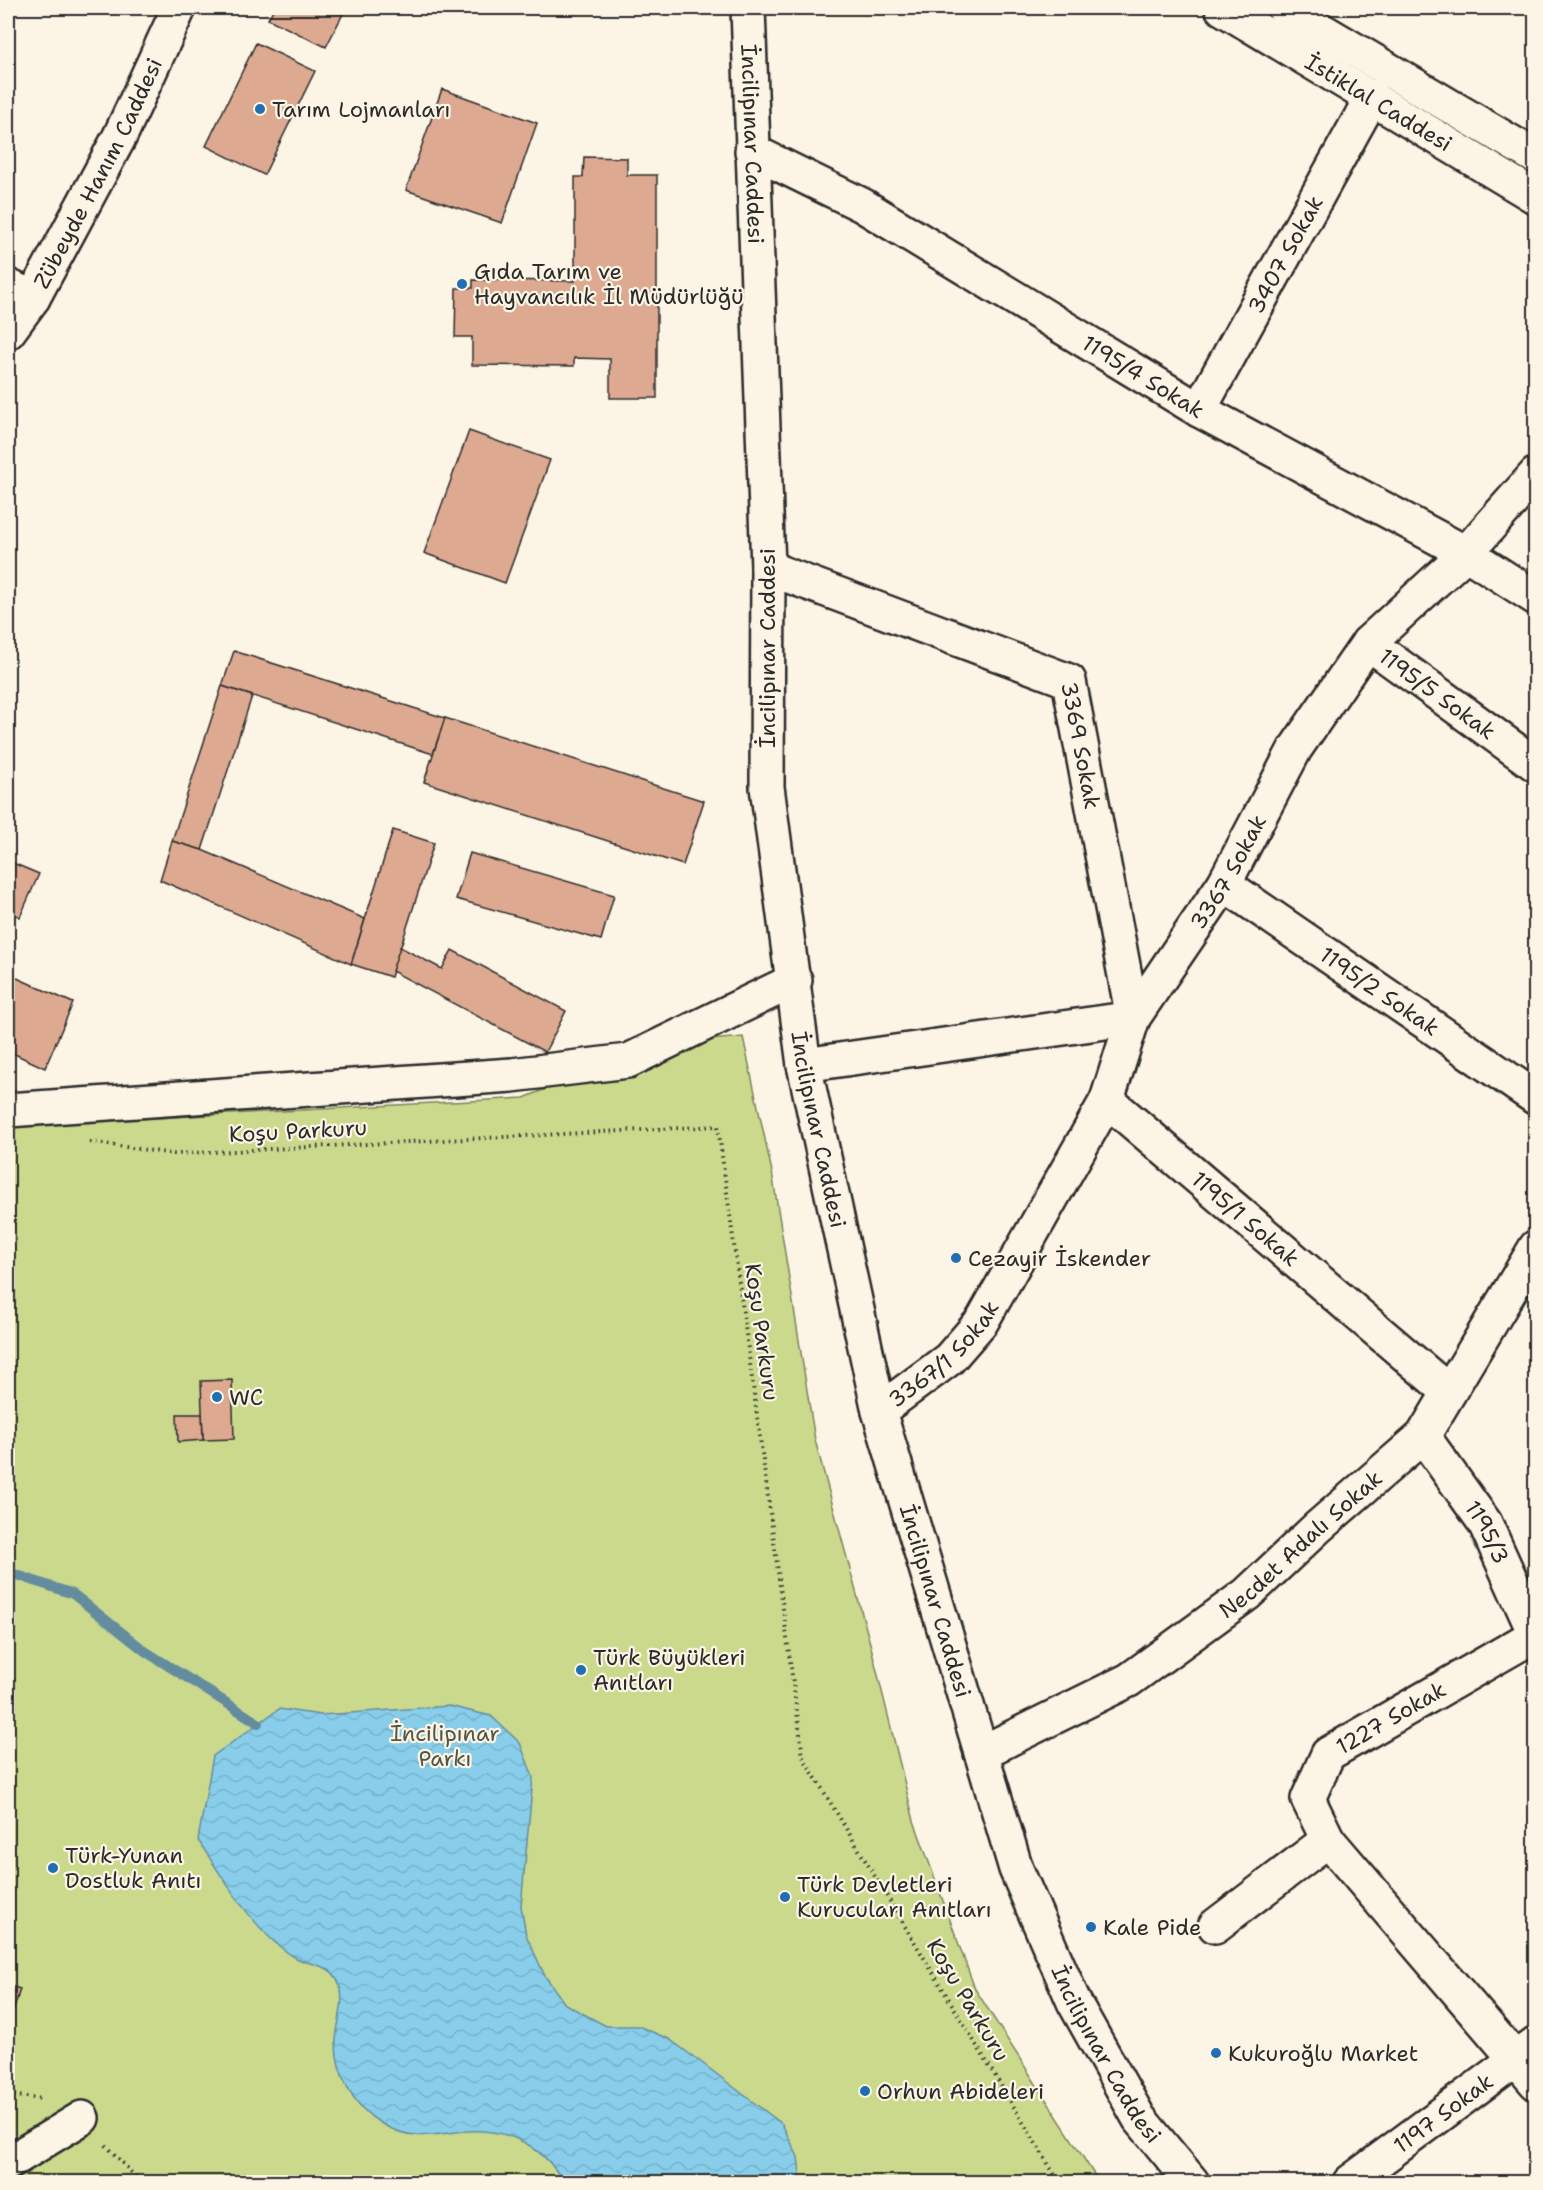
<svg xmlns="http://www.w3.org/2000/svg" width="1543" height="2190" font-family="'Shantell Sans',sans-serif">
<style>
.park{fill:#cbd98d;stroke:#7b825c;stroke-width:1.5}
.water{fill:url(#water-waves);stroke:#638d9e;stroke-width:1.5}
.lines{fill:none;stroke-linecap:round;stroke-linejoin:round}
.stream{stroke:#638d9e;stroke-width:10}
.building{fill:#dda991;stroke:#2b2b2b;stroke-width:1.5}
.minor-casing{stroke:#2b2b2b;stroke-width:38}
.major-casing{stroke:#2b2b2b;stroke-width:38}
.path{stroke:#2b2b2b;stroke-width:4;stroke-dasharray:1.5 4.5;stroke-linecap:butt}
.minor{stroke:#fcf5e5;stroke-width:33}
.major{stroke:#fcf5e5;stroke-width:33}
.poi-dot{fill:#1f6fb2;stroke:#fcf5e5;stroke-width:2}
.labels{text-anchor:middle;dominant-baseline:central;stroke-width:4.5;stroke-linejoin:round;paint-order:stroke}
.street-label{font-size:22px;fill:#2b2b2b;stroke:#fcf5e5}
.poi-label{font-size:22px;fill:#2b2b2b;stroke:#fcf5e5;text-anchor:start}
.park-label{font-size:22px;fill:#535644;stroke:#fcf5e5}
</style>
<defs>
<pattern id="water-waves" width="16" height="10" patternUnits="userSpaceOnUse" patternTransform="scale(1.5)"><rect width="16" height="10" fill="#88ceea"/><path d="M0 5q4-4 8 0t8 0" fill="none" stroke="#76b1c9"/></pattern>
</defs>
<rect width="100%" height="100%" fill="#fcf5e5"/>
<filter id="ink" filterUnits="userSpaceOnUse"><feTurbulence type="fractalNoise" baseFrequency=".0167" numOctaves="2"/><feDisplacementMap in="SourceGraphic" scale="12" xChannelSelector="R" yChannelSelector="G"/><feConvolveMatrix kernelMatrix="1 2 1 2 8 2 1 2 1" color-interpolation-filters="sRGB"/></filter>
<g filter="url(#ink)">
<!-- park -->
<polygon class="park" points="743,1037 772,1172 815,1440 871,1647 914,1821 975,1989 1099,2182 8,2182 8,1126 524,1098 653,1045"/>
<!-- water -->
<path class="water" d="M449 1706 491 1716 520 1743 533 1777 521 1906 526 1935 545 1976 565 2004 606 2026H638L669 2039 702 2063 782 2124 798 2157 801 2182H563C548 2152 517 2133 483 2131 444 2128 422 2147 382 2124 353 2107 335 2072 336 2040 337 2021 347 1999 338 1981 330 1963 311 1966 296 1958 256 1935 223 1878 198 1840L213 1756 279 1709 321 1715Z"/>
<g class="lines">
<!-- stream -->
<polyline class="stream" points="8,1572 73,1594 145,1651 258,1723"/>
</g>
<!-- building -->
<g class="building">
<polygon points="274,8 346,8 326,47 268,19"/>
<polygon points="256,43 315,71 264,175 206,146"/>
<polygon points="442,89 537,123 502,223 406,190"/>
<polygon points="584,157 627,158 627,175 657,175 657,398 610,398 610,359 574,358 574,366 472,365 472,337 455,337 456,288 473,288 473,280 575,281 575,177 583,177"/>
<polygon points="469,431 550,460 505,583 424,553"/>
<polygon points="234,651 445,718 433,754 222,686"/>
<polygon points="222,686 252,696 202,850 172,841"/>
<polygon points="445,718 704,801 683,865 424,782"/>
<polygon points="393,830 434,843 391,977 351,964"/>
<polygon points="172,841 202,850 365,919 351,964 160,880"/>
<polygon points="470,853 614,895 601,940 456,899"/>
<polygon points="8,861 39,874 20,917 8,911"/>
<polygon points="400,947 442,969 452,950 566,1011 545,1052 392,971"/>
<polygon points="8,974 73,1003 45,1068 8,1051"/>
<polygon points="232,1380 234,1439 203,1440 201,1381"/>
<polygon points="177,1414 202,1414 203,1440 178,1442"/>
<polygon points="8,1985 20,1989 8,2028"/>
</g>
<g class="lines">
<defs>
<g id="minor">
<path id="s1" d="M752 151 862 205 1199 410 1466 553 1536 598"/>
<polyline points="8,286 33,298"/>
<path id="s2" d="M1199 410 1372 97"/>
<path id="s3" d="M768 568 1069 681 1133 1018 1107 1100 1449 1392"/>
<path id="s4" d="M1368 643 1536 765"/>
<path id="s5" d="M1224 884 1536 1098"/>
<path id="s6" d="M804 1065 1133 1018 1224 884 1295 749 1368 643 1466 553 1536 474"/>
<polyline points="8,1110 512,1075 628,1061 795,980"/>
<path id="s7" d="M879 1411 949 1359 982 1321 1107 1100"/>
<path id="s8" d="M1423 1436 1485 1523 1536 1636"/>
<polyline points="1535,1635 1328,1754 1308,1799 1328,1840 1536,2083"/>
<path id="s9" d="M981 1753 1129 1680 1247 1594 1317 1528 1423 1436 1536 1247"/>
<polyline points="1215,1926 1328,1840"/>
<polyline points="8,2163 82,2118"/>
<path id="s10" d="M1350 2182 1536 2044"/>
</g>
<g id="major">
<path id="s11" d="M748 8 768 568 767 787 804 1065 879 1411 1016 1869 1074 2002 1139 2118 1192 2182"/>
<path id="s12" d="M1222 8 1536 197"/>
<polyline points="1284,8 1536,157"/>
<path id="s13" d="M8 332 33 298 120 136 179 8"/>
</g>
</defs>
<!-- minor casing -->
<use href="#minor" class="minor-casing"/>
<!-- major casing -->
<use href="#major" class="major-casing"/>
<!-- path -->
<g class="path">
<polyline points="90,1142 174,1154 718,1126 803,1757 1059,2182"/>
<polyline points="8,2095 43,2099"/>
<polyline points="106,2145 140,2182"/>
</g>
<!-- minor -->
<use href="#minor" class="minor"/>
<!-- major -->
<use href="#major" class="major"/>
</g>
</g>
<!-- markers -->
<g class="poi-dot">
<circle cx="260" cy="109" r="6"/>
<circle cx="462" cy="284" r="6"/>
<circle cx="956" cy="1258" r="6"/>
<circle cx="217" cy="1397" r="6"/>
<circle cx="581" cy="1670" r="6"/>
<circle cx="53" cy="1868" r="6"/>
<circle cx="785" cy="1897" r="6"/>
<circle cx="1091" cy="1927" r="6"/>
<circle cx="1216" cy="2053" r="6"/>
<circle cx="865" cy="2091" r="6"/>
</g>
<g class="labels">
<!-- street labels -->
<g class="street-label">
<text stroke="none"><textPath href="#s12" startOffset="183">İstiklal Caddesi</textPath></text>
<text stroke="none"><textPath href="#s11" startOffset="136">İncilipınar Caddesi</textPath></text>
<text stroke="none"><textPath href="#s13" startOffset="183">Zübeyde Hanım Caddesi</textPath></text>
<text stroke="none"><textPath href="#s2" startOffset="178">3407 Sokak</textPath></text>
<text stroke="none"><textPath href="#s1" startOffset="452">1195/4 Sokak</textPath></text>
<text transform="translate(767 648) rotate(-90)">İncilipınar Caddesi</text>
<text stroke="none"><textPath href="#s4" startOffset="86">1195/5 Sokak</textPath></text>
<text stroke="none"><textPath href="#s3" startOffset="387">3369 Sokak</textPath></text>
<text stroke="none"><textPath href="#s6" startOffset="507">3367 Sokak</textPath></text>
<text stroke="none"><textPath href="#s5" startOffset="189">1195/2 Sokak</textPath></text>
<text stroke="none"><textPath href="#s11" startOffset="1126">İncilipınar Caddesi</textPath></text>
<text transform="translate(298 1131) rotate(-3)">Koşu Parkuru</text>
<text stroke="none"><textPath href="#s3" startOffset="933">1195/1 Sokak</textPath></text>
<text transform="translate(762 1332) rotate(82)">Koşu Parkuru</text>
<text stroke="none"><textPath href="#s7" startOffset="87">3367/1 Sokak</textPath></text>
<text stroke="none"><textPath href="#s8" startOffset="116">1195/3</textPath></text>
<text stroke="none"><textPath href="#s9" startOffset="384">Necdet Adalı Sokak</textPath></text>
<text stroke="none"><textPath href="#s11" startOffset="1612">İncilipınar Caddesi</textPath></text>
<text transform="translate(1391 1718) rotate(-30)">1227 Sokak</text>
<text transform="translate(968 2000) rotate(59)">Koşu Parkuru</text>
<text stroke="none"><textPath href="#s11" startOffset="2098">İncilipınar Caddesi</textPath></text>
<text stroke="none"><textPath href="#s10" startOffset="116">1197 Sokak</textPath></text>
</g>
<!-- poi labels -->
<g class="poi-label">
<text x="272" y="109">Tarım Lojmanları</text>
<text x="474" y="271">Gıda Tarım ve<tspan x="474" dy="25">Hayvancılık İl Müdürlüğü</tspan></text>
<text x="968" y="1258">Cezayir İskender</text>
<text x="229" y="1397">WC</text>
<text x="593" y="1657">Türk Büyükleri<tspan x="593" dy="25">Anıtları</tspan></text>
<text x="65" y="1855">Türk-Yunan<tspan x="65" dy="25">Dostluk Anıtı</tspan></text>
<text x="797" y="1884">Türk Devletleri<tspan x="797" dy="25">Kurucuları Anıtları</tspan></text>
<text x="1103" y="1927">Kale Pide</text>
<text x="1228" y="2053">Kukuroğlu Market</text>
<text x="877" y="2091">Orhun Abideleri</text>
</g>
<!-- park labels -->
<g class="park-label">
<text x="445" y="1733">İncilipınar<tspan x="445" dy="25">Parkı</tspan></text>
</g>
</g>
<!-- margin -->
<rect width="1543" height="2190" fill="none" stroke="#fcf5e5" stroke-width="30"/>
<rect x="15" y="15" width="1513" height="2160" fill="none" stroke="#2b2b2b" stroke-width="2" filter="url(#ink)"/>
</svg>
